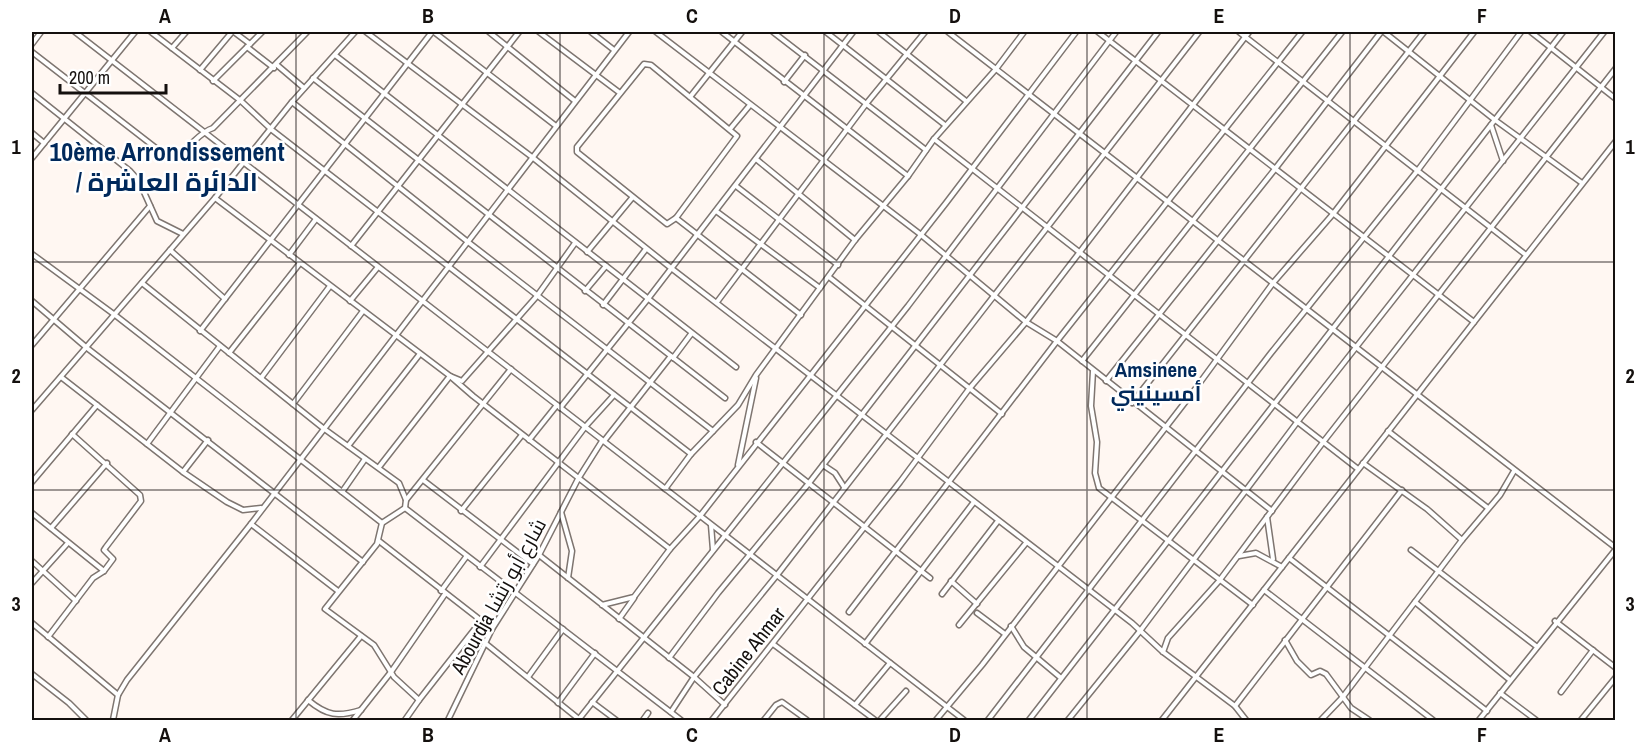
<svg xmlns="http://www.w3.org/2000/svg" width="1647" height="752" font-family="'Archivo Narrow',Cairo,sans-serif">
<style>
.lines{fill:none;stroke-linecap:round;stroke-linejoin:round}
.minor-casing{stroke:#7e7570;stroke-width:7}
.minor{stroke:#fff;stroke-width:4}
.grid{fill:none;stroke:#14100e;stroke-width:1.5;stroke-opacity:0.55}
.labels{text-anchor:middle;dominant-baseline:central;stroke-width:5;stroke-linejoin:round;paint-order:stroke}
.street-label{font-size:20px;fill:#14100e;stroke:#fff}
.neighbourhood-label{font-size:21px;font-weight:bold;fill:#00295b;stroke:#fff}
.district-label{font-size:26px;font-weight:bold;fill:#00295b;stroke:#fff}
.neatline{fill:none;stroke:#14100e;stroke-width:2}
.grid-label{font-size:20px;text-anchor:middle;font-weight:bold;fill:#14100e}
</style>
<rect width="100%" height="100%" fill="#fff7f2"/>
<g class="lines">
<defs>
<g id="minor">
<polyline points="75,32 964,720"/>
<polyline points="151,32 241,101 272,130 691,454"/>
<polyline points="234,32 250,44"/>
<polyline points="366,32 532,157 671,268 1132,623 1163,652 1235,706 1246,720"/>
<polyline points="434,32 556,126"/>
<polyline points="489,32 575,101"/>
<polyline points="539,32 620,93"/>
<polyline points="591,32 614,50"/>
<polyline points="656,32 920,234 1026,322 1249,32"/>
<polyline points="722,32 908,176"/>
<polyline points="773,32 926,150"/>
<polyline points="826,32 945,125"/>
<polyline points="879,32 966,101"/>
<polyline points="948,32 1616,548"/>
<polyline points="1098,32 1474,322"/>
<polyline points="1239,32 1526,255"/>
<polyline points="1384,32 1495,120 1582,183"/>
<polyline points="1531,32 1616,99"/>
<polyline points="32,44 41,32"/>
<polyline points="247,47 274,68"/>
<polyline points="172,48 186,32"/>
<path d="M32 52 165 155C188 157 194 134 213 128L307 32"/>
<polyline points="335,55 736,367"/>
<polygon points="644,64 651,65 737,136 676,218 667,224 577,152 577,147"/>
<polyline points="277,65 304,88"/>
<polyline points="200,70 232,32"/>
<polyline points="313,78 725,398"/>
<polyline points="213,81 262,32"/>
<polyline points="784,82 805,55"/>
<polyline points="32,93 130,171 139,181 157,221 183,234"/>
<polyline points="690,97 742,32"/>
<polyline points="292,102 468,242 713,431"/>
<polyline points="1491,125 1503,161"/>
<polyline points="730,129 750,105"/>
<polyline points="32,133 44,143"/>
<polyline points="934,139 1358,469"/>
<polyline points="32,158 135,32"/>
<polyline points="756,159 855,240"/>
<polyline points="736,186 838,265"/>
<polyline points="215,198 450,376 473,396 670,549 700,516 946,203 1076,32"/>
<polyline points="716,211 820,288"/>
<polyline points="676,218 801,315"/>
<polyline points="351,246 519,32"/>
<polyline points="170,250 225,299"/>
<polyline points="587,252 632,198"/>
<polyline points="32,254 115,315 382,523"/>
<polyline points="289,255 316,219"/>
<polyline points="829,277 1002,414"/>
<polyline points="142,283 323,428 399,483 406,500"/>
<polyline points="585,291 606,266"/>
<polyline points="32,301 87,348 363,562"/>
<polyline points="350,301 378,267"/>
<polyline points="717,302 866,104 925,32"/>
<polyline points="603,305 646,249"/>
<polyline points="200,331 432,32"/>
<polyline points="32,345 150,206"/>
<polyline points="229,353 300,263"/>
<polyline points="673,358 691,334"/>
<polyline points="1082,361 1342,32"/>
<polyline points="1093,371 1091,406 1097,442 1095,473 1099,488 1253,605"/>
<polyline points="61,377 183,472 227,502 243,510 261,508"/>
<polyline points="261,378 330,286"/>
<polyline points="1106,381 1275,169 1381,32"/>
<polyline points="1132,403 1424,32"/>
<polyline points="293,404 363,311"/>
<polyline points="560,408 647,300 853,32"/>
<polyline points="32,410 215,198 292,102 355,32"/>
<polyline points="1388,431 1488,508"/>
<polyline points="529,440 557,405"/>
<polyline points="604,441 671,356"/>
<polyline points="756,442 930,578"/>
<polyline points="147,444 220,346"/>
<polyline points="348,446 419,355"/>
<polyline points="1363,463 1427,509 1462,540"/>
<polyline points="738,465 756,378"/>
<polyline points="823,465 835,473 844,487"/>
<polyline points="379,467 450,376 462,381 537,296 575,243"/>
<polyline points="183,472 208,440"/>
<polyline points="423,480 533,564"/>
<polyline points="32,482 97,405"/>
<polyline points="665,489 691,454 738,405 756,375 855,240 908,176 934,139 996,69 1024,32"/>
<polyline points="342,492 365,459"/>
<polyline points="405,508 681,720"/>
<polyline points="461,511 522,435"/>
<polyline points="561,512 572,551 568,578"/>
<polyline points="32,513 104,571"/>
<polyline points="1267,517 1273,559"/>
<polyline points="251,524 338,591"/>
<polyline points="711,525 713,550"/>
<polyline points="51,528 107,463"/>
<polyline points="379,541 492,629"/>
<polyline points="1411,550 1536,646"/>
<polyline points="539,555 694,677 725,705"/>
<polyline points="1239,556 1256,553 1282,567"/>
<polyline points="1289,558 1487,711"/>
<polyline points="32,561 76,601"/>
<polyline points="480,567 585,427 614,395"/>
<polyline points="951,581 977,604"/>
<polyline points="32,583 67,544"/>
<polyline points="1264,590 1433,720"/>
<polyline points="441,591 466,557"/>
<polyline points="942,594 998,521"/>
<polyline points="1415,602 1510,680"/>
<polyline points="602,605 634,597 670,549"/>
<polyline points="849,612 1057,341 1302,32"/>
<polyline points="977,613 1005,634"/>
<polyline points="619,619 634,598"/>
<polyline points="481,621 419,700 394,677 374,645 325,609 377,544 382,523 405,508 406,500 511,369"/>
<polyline points="1555,621 1616,668"/>
<polyline points="32,623 118,695"/>
<polyline points="959,625 1026,543"/>
<polyline points="1011,626 1024,647 1061,678"/>
<polyline points="48,637 93,578 104,571 113,559 104,550 106,547 141,501 140,495 72,434"/>
<polyline points="1285,640 1297,661 1311,675 1320,671 1326,674 1351,708 1369,720"/>
<polyline points="485,643 580,720"/>
<polyline points="773,644 875,720"/>
<polyline points="865,644 974,502"/>
<polyline points="1163,652 1168,638 1219,581 1324,441 1616,68"/>
<polyline points="669,658 718,593 809,483 1158,32"/>
<polyline points="32,674 69,703 86,720"/>
<polyline points="528,677 563,629"/>
<polyline points="1561,692 1593,650"/>
<polyline points="1500,693 1536,720"/>
<path d="M308 700C327 716 338 717 361 710"/>
<polyline points="592,702 616,720"/>
<polyline points="558,703 595,653"/>
<polyline points="855,705 890,663"/>
<polyline points="1235,706 1402,490"/>
<polyline points="671,712 694,677 777,575 1199,32"/>
<polyline points="579,719 908,306 1116,32"/>
<polyline points="113,720 118,695 127,680 251,524 629,32"/>
<polyline points="292,720 361,636"/>
<polyline points="353,720 391,672 445,594"/>
<polyline points="405,720 419,700"/>
<polyline points="448,720 492,629 539,555 578,479 602,441"/>
<polyline points="643,720 648,713"/>
<polyline points="712,720 900,482 969,389 1026,322 1057,341 1272,511"/>
<polyline points="764,720 776,705 782,702 807,720"/>
<polyline points="880,720 906,691"/>
<polyline points="936,720 982,665 1193,392 1273,283 1333,214 1474,32"/>
<polyline points="988,720 1271,353 1418,170 1521,32"/>
<polyline points="1029,720 1563,32"/>
<polyline points="1068,720 1140,631 1298,421 1604,32"/>
<polyline points="1162,720 1616,141"/>
<polyline points="1321,720 1342,698 1462,540 1500,495 1514,471"/>
<polyline points="1479,720 1616,549"/>
<polyline points="1581,720 1616,677"/>
</g>
</defs>
<!-- minor casing -->
<use href="#minor" class="minor-casing"/>
<!-- minor -->
<use href="#minor" class="minor"/>
</g>
<!-- grid -->
<path class="grid" d="M296 32V720M560 32V720M824 32V720M1087 32V720M1350 32V720M32 262H1616M32 490H1616"/>
<g class="labels">
<!-- street labels -->
<g class="street-label">
<text transform="translate(498 596) rotate(-61)">Abourdja شارع أبو رتشا</text>
<text transform="translate(748 651) rotate(-52)">Cabine Ahmar</text>
</g>
<!-- neighbourhood labels -->
<g class="neighbourhood-label">
<text x="1156" y="369">Amsinene<tspan x="1156" dy="24">أمسينيني</tspan></text>
</g>
<!-- district labels -->
<g class="district-label">
<text x="167" y="151">10ème Arrondissement<tspan x="167" dy="30">/ الدائرة العاشرة</tspan></text>
</g>
</g>
<!-- border -->
<rect width="1647" height="752" fill="none" stroke="#ffffff" stroke-width="66"/>
<!-- scale -->
<path d="M60 84v9h106v-9" fill="none" stroke="#14100e" stroke-width="3"/>
<text x="69" y="84" font-size="18" fill="#14100e" stroke="#ffffff" stroke-width="4.5" paint-order="stroke">200 m</text>
<rect x="33" y="33" width="1581" height="686" class="neatline"/>
<g class="grid-label">
<text x="165" y="23">A</text>
<text x="428" y="23">B</text>
<text x="692" y="23">C</text>
<text x="955" y="23">D</text>
<text x="1219" y="23">E</text>
<text x="1482" y="23">F</text>
<text x="16" y="154">1</text>
<text x="1630" y="154">1</text>
<text x="16" y="383">2</text>
<text x="1630" y="383">2</text>
<text x="16" y="611">3</text>
<text x="1630" y="611">3</text>
<text x="165" y="742">A</text>
<text x="428" y="742">B</text>
<text x="692" y="742">C</text>
<text x="955" y="742">D</text>
<text x="1219" y="742">E</text>
<text x="1482" y="742">F</text>
</g>
</svg>
